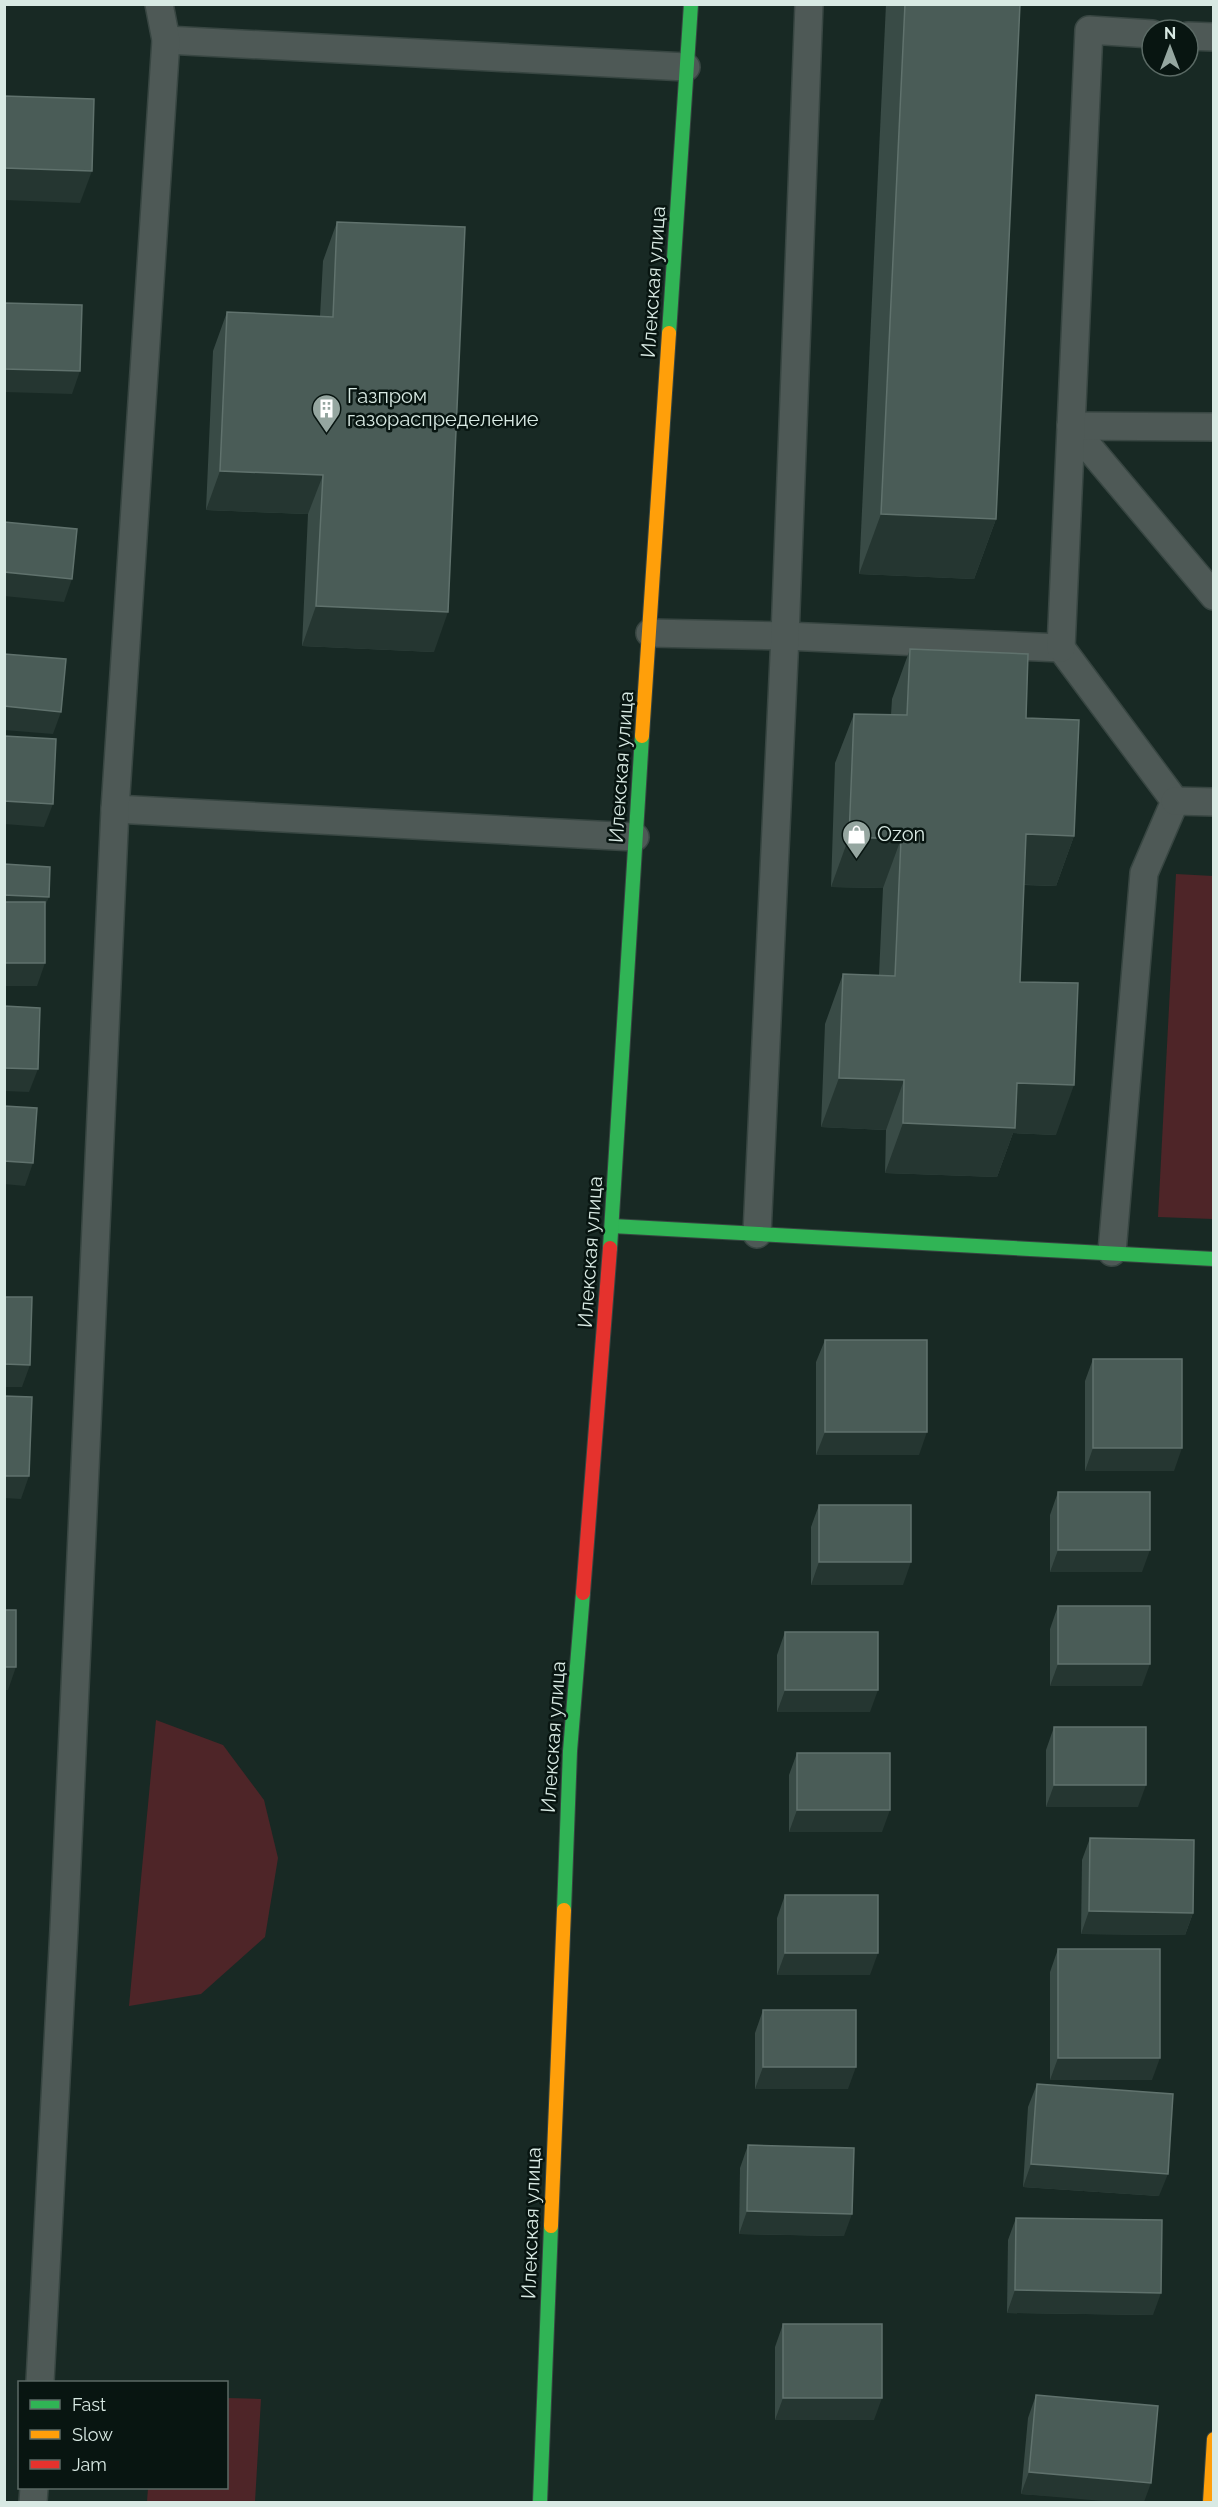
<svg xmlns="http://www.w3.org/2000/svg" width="1218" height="2507" font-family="Raleway,sans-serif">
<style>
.green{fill:#4e2528}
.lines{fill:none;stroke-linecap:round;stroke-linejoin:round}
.lane-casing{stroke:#384642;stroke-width:30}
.fast-casing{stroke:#384642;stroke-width:16}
.slow-casing{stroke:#384642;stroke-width:16}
.jam-casing{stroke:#384642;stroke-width:16}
.lane{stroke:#4e5956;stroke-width:27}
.fast{stroke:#30b455;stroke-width:14}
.slow{stroke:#ff9f0a;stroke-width:14}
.jam{stroke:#e5322d;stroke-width:14}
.wall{fill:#394b46}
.shaded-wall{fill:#253631}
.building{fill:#4a5c57;stroke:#60726d;stroke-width:1.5}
.labels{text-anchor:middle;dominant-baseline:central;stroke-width:5;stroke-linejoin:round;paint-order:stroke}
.street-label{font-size:20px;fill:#d8e9e3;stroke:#081511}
.poi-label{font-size:20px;fill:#d8e9e3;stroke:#081511;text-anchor:start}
</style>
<rect width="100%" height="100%" fill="#182924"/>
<!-- green -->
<g class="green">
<polygon points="1176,874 1213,876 1213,1219 1158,1217"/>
<polygon points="156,1720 223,1745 264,1800 278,1858 265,1937 201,1994 129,2006"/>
<polygon points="227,2398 261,2399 255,2502 147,2502 148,2488 226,2488"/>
</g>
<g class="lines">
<defs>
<g id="lane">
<polyline points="1188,36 1214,37"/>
<polyline points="166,40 686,67"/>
<polyline points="1071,426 1214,596"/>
<polyline points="1071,426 1214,427"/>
<polyline points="650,633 785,636 1061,648 1175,801 1144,873 1112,1252"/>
<polyline points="1061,648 1089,30 1152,34"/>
<polyline points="1175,801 1214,802"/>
<polyline points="115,809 635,837"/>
<polyline points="757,1234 785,636 809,4"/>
<polyline points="40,2382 64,1929 115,809 166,40 159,4"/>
<polyline points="33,2502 34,2488"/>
</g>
<g id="fast">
<polyline points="669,333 691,4"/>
<polyline points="612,1226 1214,1259"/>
<polyline points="610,1248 642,736"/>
<polyline points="564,1910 570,1751 583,1593"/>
<polyline points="540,2502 551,2226"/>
</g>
<g id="slow">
<polyline points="642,736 669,333"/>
<polyline points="551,2226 564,1910"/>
<polyline points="1210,2502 1214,2439"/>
</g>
<polyline id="jam" points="583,1593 610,1248"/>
</defs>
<!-- lane casing -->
<use href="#lane" class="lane-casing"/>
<!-- fast casing -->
<use href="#fast" class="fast-casing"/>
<!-- slow casing -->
<use href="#slow" class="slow-casing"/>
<!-- jam casing -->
<use href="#jam" class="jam-casing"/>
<!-- lane -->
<use href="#lane" class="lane"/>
<!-- fast -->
<use href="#fast" class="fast"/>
<!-- slow -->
<use href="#slow" class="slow"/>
<!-- jam -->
<use href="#jam" class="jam"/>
</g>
<!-- wall -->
<g class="wall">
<polygon points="886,4 1020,4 996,519 974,579 859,574"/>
<polygon points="337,222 434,652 302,646 308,514 206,510 213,351 227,312 320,316 323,261"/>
<polygon points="910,649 1026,718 1074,836 1056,886 1024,885 1020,982 1056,1135 1013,1133 997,1177 885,1173 886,1130 821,1127 825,1024 843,974 879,975 883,888 831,887 835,763 854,714 891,715 892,699"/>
<polygon points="825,1340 919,1455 816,1455 816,1362"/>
<polygon points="1093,1359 1174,1471 1085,1471 1085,1381"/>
<polygon points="1058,1492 1142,1572 1050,1572 1050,1515"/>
<polygon points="819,1505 903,1585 811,1585 811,1527"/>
<polygon points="1058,1606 1142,1686 1050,1686 1050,1629"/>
<polygon points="785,1632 870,1712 777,1712 777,1655"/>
<polygon points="1054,1727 1138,1807 1046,1807 1046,1750"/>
<polygon points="797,1753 882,1832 789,1832 789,1775"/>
<polygon points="1090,1838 1193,1913 1185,1935 1081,1934 1082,1860"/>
<polygon points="785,1895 870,1975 777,1975 777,1918"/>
<polygon points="1058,1949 1152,2080 1050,2080 1050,1972"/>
<polygon points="763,2010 848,2089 755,2089 755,2033"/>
<polygon points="1037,2084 1159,2196 1023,2187 1028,2107"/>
<polygon points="748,2145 844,2236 739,2234 740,2168"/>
<polygon points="1016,2218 1153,2315 1007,2313 1008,2240"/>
<polygon points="783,2324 874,2420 775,2420 775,2347"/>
<polygon points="1036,2395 1144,2502 1021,2494 1028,2418"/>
</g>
<!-- shaded-wall -->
<g class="shaded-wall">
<polygon points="4,168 92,171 80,203 4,200"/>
<polygon points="4,369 80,371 72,394 4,392"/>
<polygon points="220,471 323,475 308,514 206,510"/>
<polygon points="881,514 996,519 974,579 859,574"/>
<polygon points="4,572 72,579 64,602 4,596"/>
<polygon points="316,606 448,612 434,652 302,646"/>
<polygon points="4,706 61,712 53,734 4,730"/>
<polygon points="4,801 53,804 44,827 4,824"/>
<polygon points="1026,834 1074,836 1056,886 1008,884"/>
<polygon points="849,837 901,839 883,888 831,887"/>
<polygon points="4,895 49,897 44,909 4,907"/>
<polygon points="4,963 45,963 37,986 4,986"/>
<polygon points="4,1068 38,1069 29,1092 4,1091"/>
<polygon points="839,1078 904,1080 886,1130 821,1127"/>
<polygon points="1017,1083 1074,1085 1056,1135 1013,1133 997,1177 885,1173 903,1123"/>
<polygon points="4,1161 33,1163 25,1186 4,1184"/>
<polygon points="4,1364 30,1365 22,1387 4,1387"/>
<polygon points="825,1432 927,1432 919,1455 816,1455"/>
<polygon points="1093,1448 1182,1448 1174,1471 1085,1471"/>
<polygon points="4,1476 29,1476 21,1499 4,1498"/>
<polygon points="1058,1550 1150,1550 1142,1572 1050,1572"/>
<polygon points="819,1562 911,1562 903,1585 811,1585"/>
<polygon points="1058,1664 1150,1664 1142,1686 1050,1686"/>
<polygon points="4,1667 16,1667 8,1690 4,1690"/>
<polygon points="785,1690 878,1690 870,1712 777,1712"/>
<polygon points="1054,1785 1146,1785 1138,1807 1046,1807"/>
<polygon points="797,1810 890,1810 882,1832 789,1832"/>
<polygon points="1089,1911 1193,1913 1185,1935 1081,1934"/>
<polygon points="785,1953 878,1953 870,1975 777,1975"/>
<polygon points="1058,2058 1160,2058 1152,2080 1050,2080"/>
<polygon points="763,2067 856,2067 848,2089 755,2089"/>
<polygon points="1031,2164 1168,2174 1159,2196 1023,2187"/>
<polygon points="747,2211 852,2214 844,2236 739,2234"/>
<polygon points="1015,2290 1161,2293 1153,2315 1007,2313"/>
<polygon points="783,2398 882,2398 874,2420 775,2420"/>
<polygon points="1029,2472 1151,2483 1144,2502 1114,2502 1021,2494"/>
</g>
<!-- building -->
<g class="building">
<polygon points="905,4 1020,4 996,519 881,514"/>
<polygon points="4,96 94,99 92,171 4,168"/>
<polygon points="337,222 465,227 448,612 316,606 323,475 220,471 227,312 333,317"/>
<polygon points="4,303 82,305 80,371 4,369"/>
<polygon points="4,522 77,529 72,579 4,572"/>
<polygon points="910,649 1028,654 1026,718 1079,720 1074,836 1026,834 1020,982 1078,983 1074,1085 1017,1083 1015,1128 903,1123 904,1080 839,1078 843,974 895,976 901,839 849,837 854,714 907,715"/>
<polygon points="4,654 66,659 61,712 4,706"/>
<polygon points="4,736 56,739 53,804 4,801"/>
<polygon points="4,864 50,867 49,897 4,895"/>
<rect x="4" y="902" width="41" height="61"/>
<polygon points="4,1006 40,1008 38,1069 4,1068"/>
<polygon points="4,1106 37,1108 33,1163 4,1161"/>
<polygon points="4,1297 32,1297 30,1365 4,1364"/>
<rect x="825" y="1340" width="102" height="92"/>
<rect x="1093" y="1359" width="89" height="89"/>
<polygon points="4,1396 32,1397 29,1476 4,1476"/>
<rect x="1058" y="1492" width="92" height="58"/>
<rect x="819" y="1505" width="92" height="57"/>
<rect x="1058" y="1606" width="92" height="58"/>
<rect x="4" y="1610" width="12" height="57"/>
<rect x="785" y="1632" width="93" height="58"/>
<rect x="4" y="1724" width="1" height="57"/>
<rect x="1054" y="1727" width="92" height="58"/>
<rect x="797" y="1753" width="93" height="57"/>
<polygon points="1090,1838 1194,1840 1193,1913 1089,1911"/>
<rect x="785" y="1895" width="93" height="58"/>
<rect x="1058" y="1949" width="102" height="109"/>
<rect x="763" y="2010" width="93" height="57"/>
<polygon points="1037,2084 1173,2094 1168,2174 1031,2164"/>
<polygon points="748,2145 854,2148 852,2214 747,2211"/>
<polygon points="1016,2218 1162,2220 1161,2293 1015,2290"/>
<rect x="783" y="2324" width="99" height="74"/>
<polygon points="1036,2395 1158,2406 1151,2483 1029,2472"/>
</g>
<!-- icons -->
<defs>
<symbol id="building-pin" viewBox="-11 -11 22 30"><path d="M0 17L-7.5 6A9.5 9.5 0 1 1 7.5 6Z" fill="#95a6a0" stroke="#081511"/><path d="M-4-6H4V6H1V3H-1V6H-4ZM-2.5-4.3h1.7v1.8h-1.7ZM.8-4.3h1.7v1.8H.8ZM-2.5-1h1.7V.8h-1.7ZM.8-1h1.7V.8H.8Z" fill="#fff"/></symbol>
<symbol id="shop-pin" viewBox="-11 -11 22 30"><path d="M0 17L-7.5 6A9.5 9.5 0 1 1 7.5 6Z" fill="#95a6a0" stroke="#081511"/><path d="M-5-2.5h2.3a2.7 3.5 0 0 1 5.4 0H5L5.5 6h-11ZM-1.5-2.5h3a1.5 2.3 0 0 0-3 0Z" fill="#fff"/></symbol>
</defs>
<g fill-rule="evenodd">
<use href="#building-pin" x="310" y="392" width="33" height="45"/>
<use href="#shop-pin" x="840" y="818" width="33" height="45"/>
</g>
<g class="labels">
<!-- street labels -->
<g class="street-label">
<text transform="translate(653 282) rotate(-86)">Илекская улица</text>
<text transform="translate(621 767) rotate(-86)">Илекская улица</text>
<text transform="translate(590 1252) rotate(-86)">Илекская улица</text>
<text transform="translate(553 1737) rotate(-86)">Илекская улица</text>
<text transform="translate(531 2223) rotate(-88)">Илекская улица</text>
</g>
<!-- poi labels -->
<g class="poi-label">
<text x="347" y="396">Газпром<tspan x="347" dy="23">газораспределение</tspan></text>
<text x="877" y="834">Ozon</text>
</g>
</g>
<!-- border -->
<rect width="1218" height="2507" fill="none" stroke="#d8e9e3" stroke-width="12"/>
<!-- legend -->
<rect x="18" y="2381" width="210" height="108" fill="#081511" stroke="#5b6a65" stroke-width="1.5"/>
<rect x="30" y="2400" width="30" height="9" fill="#30b455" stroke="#5b6a65" stroke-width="1.5"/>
<text x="72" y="2411" font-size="18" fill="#d8e9e3">Fast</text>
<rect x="30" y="2430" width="30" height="9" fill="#ff9f0a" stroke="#5b6a65" stroke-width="1.5"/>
<text x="72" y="2441" font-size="18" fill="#d8e9e3">Slow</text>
<rect x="30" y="2460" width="30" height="9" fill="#e5322d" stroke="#5b6a65" stroke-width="1.5"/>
<text x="72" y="2471" font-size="18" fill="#d8e9e3">Jam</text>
<!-- north arrow -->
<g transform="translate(1170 48)"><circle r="28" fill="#081511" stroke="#5b6a65" stroke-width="1.5"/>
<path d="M0-4.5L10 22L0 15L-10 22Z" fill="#95a6a0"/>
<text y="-9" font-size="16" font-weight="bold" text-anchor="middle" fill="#d8e9e3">N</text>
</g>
</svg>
